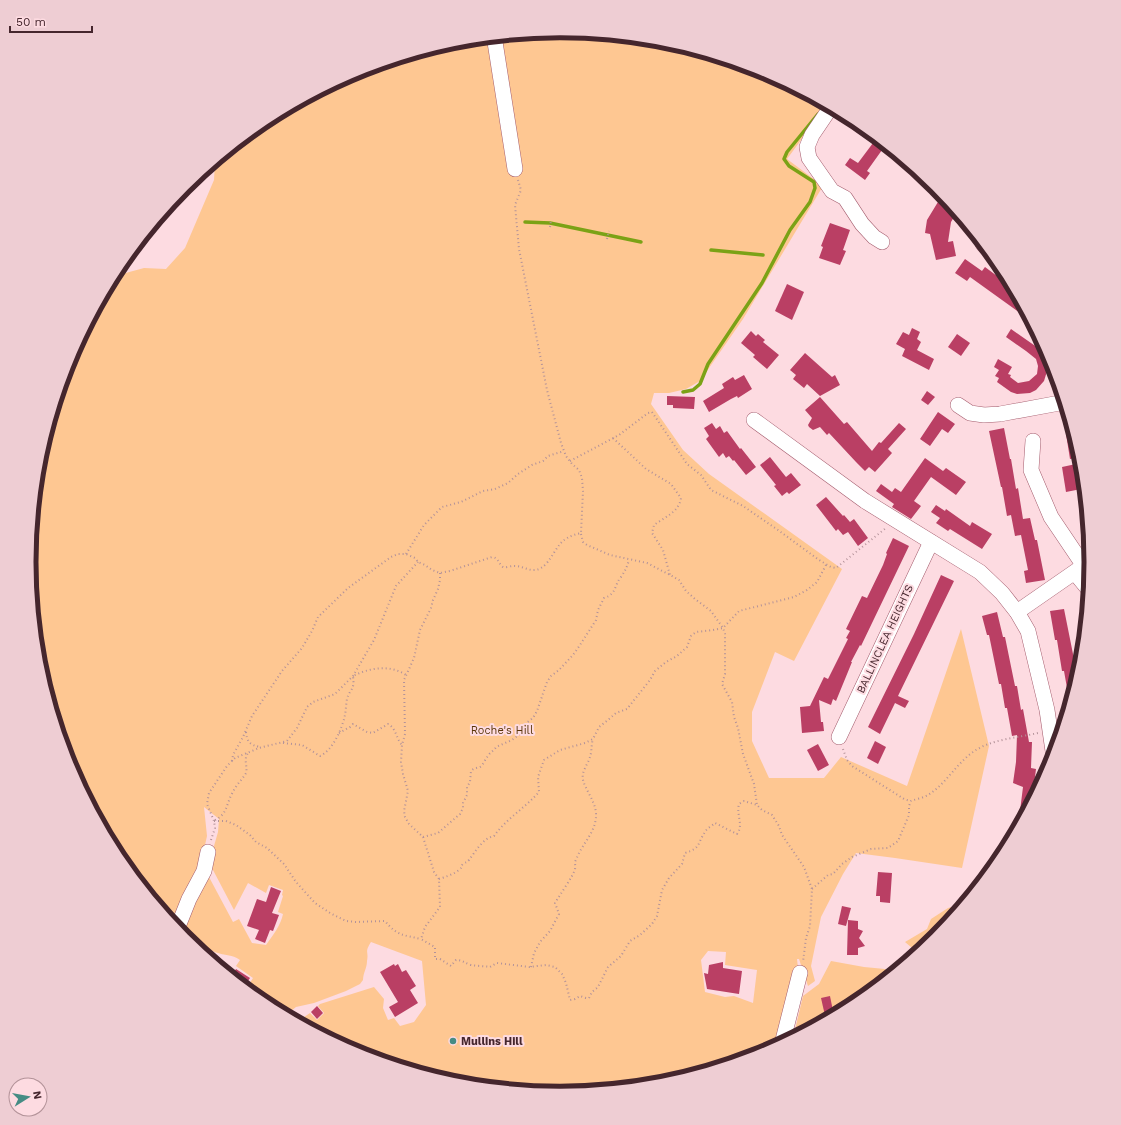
<svg xmlns="http://www.w3.org/2000/svg" width="1121" height="1125" font-family="'Work Sans',sans-serif">
<style>
.green{fill:#fec792;fill-rule:evenodd}
.lines{fill:none;stroke-linecap:round;stroke-linejoin:round}
.stream{stroke:#7ba216;stroke-width:3.5}
.building{fill:#ba3f64}
.minor-casing{stroke:#a45c6d;stroke-width:16}
.path{stroke:#b39299;stroke-width:2;stroke-dasharray:1 3;stroke-linecap:butt}
.minor{stroke:#fff;stroke-width:15}
.poi-dot{fill:#468c84;stroke:#fddbe1;stroke-width:1.5}
.labels{text-anchor:middle;dominant-baseline:central;stroke-width:4;stroke-linejoin:round;paint-order:stroke}
.street-label{font-size:11px;fill:#45262d;stroke:#fddbe1}
.park-label{font-size:11px;fill:#593508;stroke:#fddbe1}
.poi-label{font-size:11px;font-weight:bold;fill:#45262d;stroke:#fddbe1;text-anchor:start}
.rim{fill:none;stroke:#45262d;stroke-width:5}
</style>
<rect width="100%" height="100%" fill="#fddbe1"/>
<!-- green -->
<g class="green">
<path d="M561 31 664 41 764 72 827 105 787 159 823 186 743 319 700 381 686 389 669 393H654L651 404 683 450 709 474 842 569 794 661 775 652 752 712V741L769 778H824L841 757 907 786 961 629 989 746 962 868 895 858 856 853 843 874 821 917 811 966 815 981 808 986 799 959H797L798 968 776 1047 764 1054 664 1084 560 1094 457 1084 357 1053 297 1022 310 1013 317 1020 324 1013 318 1006 320 1004 374 987 384 999 383 1008 388 1020 394 1018 400 1026 414 1022 426 1005 422 961 371 942C364 953 369 951 367 961 367 968 363 973 363 980L360 984 346 991 314 1003 296 1007 286 1015 265 1004 246 989 253 978 236 966 240 960C231 954 227 956 218 953 210 951 202 943 193 945L185 938 178 930 209 877 233 922 239 919 252 943 266 945C273 935 281 925 283 914L278 912 283 896 282 895 283 890 269 885 266 893 248 883 234 910 213 870 208 867 218 832 219 819 204 807 207 836 199 872 174 926 118 858 69 766 39 666 29 562 39 459 70 359 108 287 122 274 144 268 166 269 185 248 214 180 215 162 265 120 357 71 457 41ZM708 951 726 952 725 965 757 970 753 1003 734 996 725 997 705 992 701 960Z"/>
<polygon points="956,906 954,917 936,938 918,953 905,942 927,929 931,919 948,908"/>
<polygon points="831,961 864,967 885,969 892,975 856,1005 793,1038 803,996 819,984"/>
</g>
<g class="lines">
<!-- stream -->
<g class="stream">
<polyline points="525,222 550,223 641,242"/>
<polyline points="711,250 763,255"/>
<polyline points="683,392 693,390 700,384 708,364 762,283 790,230 810,202 815,188 814,182 789,166 784,159 787,152 818,114"/>
</g>
</g>
<!-- building -->
<g class="building">
<polygon points="873,143 882,150 867,171 870,173 865,180 845,165 850,158 858,163"/>
<polygon points="941,197 948,201 957,212 951,222 948,242 953,241 956,256 936,260 930,234 925,233 927,220"/>
<polygon points="830,223 850,230 843,250 846,251 840,265 819,258 823,247 821,246"/>
<polygon points="965,259 982,271 985,267 1013,288 1030,320 970,277 967,281 955,273"/>
<polygon points="787,284 804,292 792,320 775,311"/>
<polygon points="912,328 920,332 917,339 921,342 917,350 934,359 929,370 902,356 905,349 896,344 903,332 909,335"/>
<polygon points="1011,329 1041,350 1047,361 1048,368 1044,381 1036,390 1030,393 1017,394 1011,392 997,382 999,378 995,376 999,370 994,367 998,359 1012,367 1008,374 1011,375 1010,377 1018,383 1029,381 1037,374 1038,366 1036,359 1026,351 1006,337"/>
<polygon points="751,331 756,336 758,334 765,340 763,342 779,355 767,369 753,357 755,355 741,343"/>
<polygon points="957,334 970,343 961,356 948,347"/>
<polygon points="805,353 832,377 835,375 840,385 820,396 807,384 804,388 793,379 796,375 790,370"/>
<polygon points="744,375 752,389 738,398 737,396 731,399 709,412 703,401 724,388 722,384 733,377 735,380"/>
<polygon points="927,391 935,397 928,405 921,400"/>
<polygon points="667,396 695,397 694,409 673,408 673,405 667,405"/>
<polygon points="820,397 844,424 847,422 872,451 879,442 881,443 899,423 906,429 888,449 892,453 875,472 869,467 865,471 856,462 829,433 827,435 820,427 813,430 809,427 808,425 812,418 805,410"/>
<polygon points="938,412 955,424 948,433 942,429 930,446 920,439"/>
<polygon points="712,423 716,429 720,426 724,433 727,431 740,449 741,448 756,467 746,475 734,460 733,461 729,456 726,458 723,453 719,457 706,439 709,436 704,428"/>
<polygon points="1004,428 1010,459 1011,459 1016,489 1018,488 1023,519 1030,518 1035,540 1037,540 1045,580 1026,583 1024,571 1028,570 1021,535 1015,536 1011,515 1007,516 1002,487 1001,487 989,431"/>
<polygon points="1074,433 1081,457 1070,459 1066,434"/>
<polygon points="770,457 786,477 791,473 801,485 789,494 787,492 782,496 774,486 776,485 760,465"/>
<polygon points="925,458 943,471 946,468 966,482 956,495 931,477 914,501 921,506 911,519 892,507 894,504 876,491 881,484 892,492 895,488 901,492"/>
<polygon points="1076,464 1081,489 1066,492 1062,467"/>
<polygon points="826,497 843,516 844,515 850,522 854,519 868,538 858,546 848,532 843,535 838,529 836,531 816,505"/>
<polygon points="936,505 945,511 946,509 970,526 972,522 992,534 982,549 950,529 948,531 936,523 940,518 931,512"/>
<polygon points="893,538 909,546 861,646 860,645 851,662 852,662 836,701 833,699 831,705 819,700 821,722 823,722 824,731 802,733 800,707 810,706 824,677 828,679 848,639 846,638 850,631 846,629 862,596 867,598 883,565 887,554 886,553"/>
<polygon points="941,575 954,581 898,696 909,701 905,708 895,703 880,734 868,727 914,634"/>
<polygon points="1064,609 1078,679 1070,705 1064,671 1062,671 1057,640 1055,640 1050,611"/>
<polygon points="997,612 1003,637 1005,637 1015,686 1017,686 1021,710 1023,709 1029,742 1032,742 1031,768 1036,769 1033,793 1037,794 1019,827 1018,827 1023,787 1013,783 1016,762 1017,735 1012,736 1007,708 1005,708 1001,684 999,684 989,635 987,635 982,616"/>
<polygon points="875,741 886,747 878,764 867,758"/>
<polygon points="818,744 829,765 818,771 807,750"/>
<polygon points="878,872 892,873 890,903 880,902 880,896 876,896"/>
<polygon points="271,887 281,891 272,913 279,915 273,931 270,930 265,943 255,939 259,930 247,926 257,899 266,902"/>
<polygon points="842,906 851,908 846,926 838,924"/>
<polygon points="848,920 858,921 858,929 863,931 859,938 865,946 858,948 858,955 847,955"/>
<polygon points="723,962 723,968 742,971 739,994 707,989 704,973 708,974 709,965"/>
<polygon points="394,964 395,966 398,964 402,972 406,970 416,986 410,990 418,1003 395,1017 389,1007 398,1002 380,972"/>
<polygon points="236,969 250,978 244,987 231,977"/>
<polygon points="830,996 834,1016 826,1020 821,998"/>
<polygon points="317,1006 323,1013 317,1019 311,1012"/>
</g>
<g class="lines">
<defs>
<g id="minor">
<polyline points="497,37 495,42 515,169"/>
<polyline points="831,107 812,135 807,147 809,158 832,191 845,198 862,224 874,237 882,242"/>
<polyline points="983,244 987,248"/>
<polyline points="958,405 970,413 984,415 1000,414 1065,402"/>
<polyline points="754,420 865,501 980,572 1002,593 1017,612 1028,631 1047,710 1054,758"/>
<polyline points="1033,441 1031,470 1051,517 1084,566"/>
<polyline points="1075,573 1089,590"/>
<polyline points="1017,612 1092,560"/>
<polyline points="839,737 931,542"/>
<polyline points="177,929 189,899 204,871 208,852"/>
<polyline points="782,1044 800,973"/>
</g>
</defs>
<!-- minor casing -->
<use href="#minor" class="minor-casing"/>
<!-- path -->
<g class="path">
<polyline points="550,227 551,220"/>
<polyline points="607,239 609,231"/>
<path d="M613 438 646 469 671 484 681 498C679 512 665 517 654 525L652 533 663 550 670 575"/>
<polyline points="570,461 619,435 648,413 652,412 687,464 701,475 711,490 743,506 778,530 819,560 831,567 836,568 886,528"/>
<polyline points="581,534 583,542 587,545 610,555 647,563 672,576 679,580 686,591 695,599 711,611 723,628 725,634 725,674 722,684 732,702 734,717 738,728 743,754 754,784 757,805"/>
<polyline points="406,554 424,525 442,507 461,502 483,491 495,489 508,483 518,474 532,465 543,461 548,456 564,451"/>
<path d="M440 573V580L438 589 433 600 431 608 420 630 414 658 404 680 405 734 402 745 401 762 403 774 408 791 404 811 405 817 409 824 423 837 434 872 439 879 440 907 425 927 421 939 435 947V959H440L451 966 456 960C462 960 465 963 471 965 477 966 484 966 490 967L497 963 529 967 546 965 555 967 562 974 566 983 570 1000 575 999 580 996 586 998H589L592 992 598 987 608 967 621 956 630 941 640 935 652 924 657 916 662 890 669 878 682 864 685 853C701 848 697 844 705 832 707 828 712 826 715 823L737 834C744 825 736 815 739 804L744 801 757 805 762 810 772 815 779 826 782 835 804 867 812 889 810 926 806 938 803 962"/>
<path d="M246 732C247 742 250 745 260 747"/>
<path d="M339 733 350 727 353 724 367 732 373 733 388 724C397 729 396 739 402 745"/>
<path d="M283 743 302 745 320 756C333 750 342 729 345 715 346 710 346 704 347 699 350 688 355 691 353 676 369 668 390 664 406 675"/>
<polyline points="843,749 847,760 852,766 904,799 910,801"/>
<path d="M232 761 233 755 243 737 252 716 282 671 302 648 312 631 318 617 348 588 391 557 398 554H406L415 558 418 562 425 565 432 570 440 573 450 571 492 557C499 558 498 563 503 567 506 568 510 566 513 566 525 565 533 577 546 564 559 548 558 538 581 533L583 491 582 478 579 470 572 464 566 456 561 443 547 390 519 249 515 205 521 190 518 180"/>
<path d="M215 820C228 814 226 803 233 792 236 785 242 780 246 773 248 766 243 760 248 753"/>
<path d="M214 821H226L236 825 250 835 256 842 267 848 284 864 296 882 315 903 330 913 346 921 356 922 385 921C397 936 404 935 421 939"/>
<path d="M423 837 438 833 460 814 463 808V803L467 795V787L470 782 471 771C474 768 477 768 480 767 484 764 485 759 488 756 490 752 494 751 496 747L512 740 521 733 525 724 533 718 537 711 547 682 551 676 559 670 573 655 580 645 596 620 598 610 604 598C617 594 614 585 621 577 625 571 627 567 629 560"/>
<polyline points="211,840 215,828 214,821 207,804 209,793 227,766 235,758 259,748 287,741 297,728 307,707 313,702 335,694 353,676 374,640 396,586 418,562"/>
<path d="M439 879C445 877 455 874 460 869 463 866 460 867 463 864 467 861 465 864 469 860 475 852 483 838 494 836 506 819 525 808 539 792L538 777 544 760 560 750 585 743 593 739 599 727 608 720 616 713 627 709 650 680 655 671 666 662 677 656 687 647 691 636 696 632 713 630 723 628 739 611 794 597 807 590 817 582 826 565"/>
<path d="M812 889 828 875 833 874 842 864 852 857 871 849 888 848 898 841 909 815V806L911 801C916 799 923 798 928 795 946 784 956 764 973 752 991 739 1017 738 1038 733"/>
<path d="M531 967 534 953 540 942 550 931 559 914 555 903C559 896 574 875 575 869 576 866 574 863 576 860 582 843 597 832 596 813 595 801 586 791 583 780 581 772 588 764 590 757 592 751 591 745 593 739"/>
</g>
<!-- minor -->
<use href="#minor" class="minor"/>
</g>
<!-- markers -->
<circle class="poi-dot" cx="453" cy="1041" r="4"/>
<g class="labels">
<!-- street labels -->
<g class="street-label">
<text transform="translate(885 639) rotate(-65)">BALLINCLEA HEIGHTS</text>
</g>
<!-- park labels -->
<g class="park-label">
<text x="502" y="730">Roche's Hill</text>
</g>
<!-- poi labels -->
<g class="poi-label">
<text x="461" y="1041">Mullins Hill</text>
</g>
</g>
<!-- crop -->
<path d="M0 0H1121V1125H0ZM36 562a524 524 0 1 1 1048 0a524 524 0 1 1-1048 0Z" fill="#eecdd3" fill-rule="evenodd"/>
<path class="rim" d="M36 562a524 524 0 1 1 1048 0a524 524 0 1 1-1048 0Z"/>
<!-- north arrow -->
<g transform="translate(28 1097) rotate(79)"><circle r="19" fill="#fddbe1" stroke="#b39399"/>
<path d="M0-3L7 15L0 10L-7 15Z" fill="#468c84"/>
<text y="-6" font-size="11" font-weight="bold" text-anchor="middle" fill="#45262d">N</text>
</g>
<!-- scale -->
<path d="M10 26v6h82v-6" fill="none" stroke="#45262d" stroke-width="2"/>
<text x="16" y="26" font-size="12" fill="#45262d" stroke="#fddbe1" stroke-width="3" paint-order="stroke">50 m</text>
</svg>
